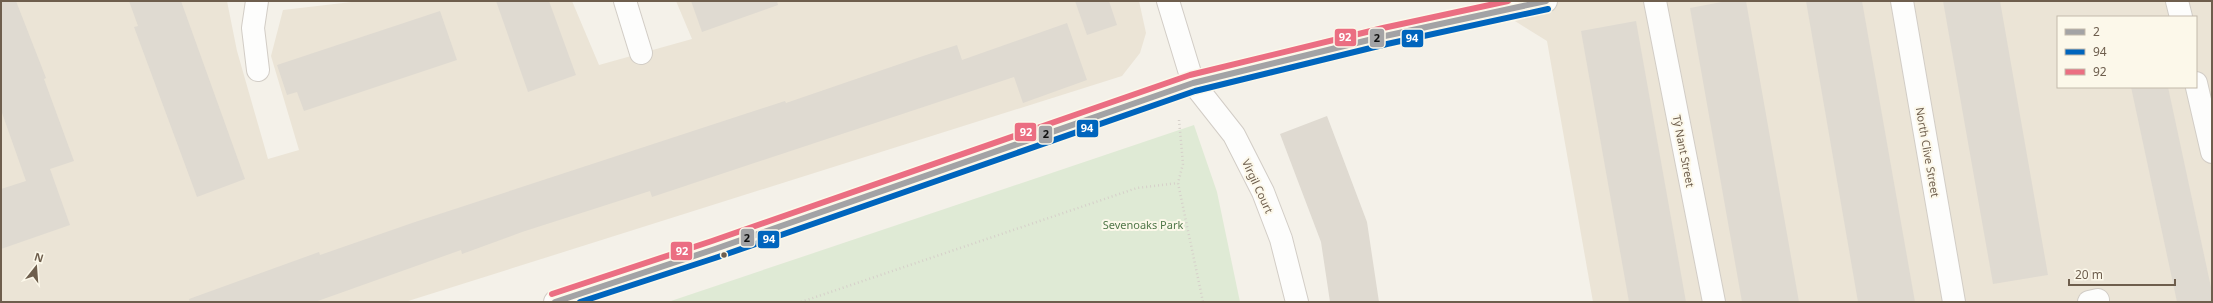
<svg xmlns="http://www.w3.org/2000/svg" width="2213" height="303" font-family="'Noto Sans',sans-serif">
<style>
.residential{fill:#ebe4d6;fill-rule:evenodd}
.green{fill:#dfead5}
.building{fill:#dfdad1}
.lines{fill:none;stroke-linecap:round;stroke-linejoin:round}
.street-casing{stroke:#d2cdc6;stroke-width:24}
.path{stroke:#d6d0ca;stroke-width:2.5;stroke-dasharray:1 3;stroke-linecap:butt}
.street{stroke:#fdfdfc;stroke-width:22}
.bus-1-casing{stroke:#fcf8ea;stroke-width:9}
.bus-2-casing{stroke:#fcf8ea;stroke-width:9}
.bus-3-casing{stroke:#fcf8ea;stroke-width:9}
.bus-1{stroke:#a3a3a5;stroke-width:6}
.bus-2{stroke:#0065bd;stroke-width:6}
.bus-3{stroke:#eb6e82;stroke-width:6}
.bus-dot{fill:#6e5e4d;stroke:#fcf8ea;stroke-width:1.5}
.labels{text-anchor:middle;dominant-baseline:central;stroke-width:4;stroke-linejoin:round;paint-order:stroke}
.street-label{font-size:11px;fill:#6e5e4d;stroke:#fcf8ea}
.park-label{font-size:11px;fill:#51784a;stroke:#fcf8ea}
.line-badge{stroke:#fcf8ea;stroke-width:1.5}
.badge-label{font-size:11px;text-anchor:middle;font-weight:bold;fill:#fff}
.pale-badge-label{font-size:11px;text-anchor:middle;font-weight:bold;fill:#111}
</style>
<rect width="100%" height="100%" fill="#f4f1e9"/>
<!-- residential -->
<g class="residential">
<polygon points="1,1 227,1 237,51 268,159 299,150 271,56 283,10 360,1 572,1 599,65 692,39 676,1 1139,1 1146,33 1140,53 1122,76 405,302 1,302"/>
<path d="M1483 1H2212V302H1593L1547 41ZM2058 17H2196V87H2058Z"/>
</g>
<!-- green -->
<polygon class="green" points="1194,125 1217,192 1240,302 668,302"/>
<!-- building -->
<g class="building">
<polygon points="1,1 16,1 46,78 44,79 74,161 50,169 70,225 1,249 1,189 26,181 1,110"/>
<polygon points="129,1 181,1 245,179 197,197 134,27 138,26"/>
<polygon points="496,1 549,1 576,75 528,92"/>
<polygon points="691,1 777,1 778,5 702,32"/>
<polygon points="1075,1 1109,1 1117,25 1087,35"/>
<polygon points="1727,1 1746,1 1799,302 1742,302 1690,8"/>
<polygon points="1806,1 1862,1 1915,302 1858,302"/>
<polygon points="1943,1 2000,1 2048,275 1993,284"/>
<polygon points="440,11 457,60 304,111 297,92 287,95 277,65"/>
<polygon points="1636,21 1686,302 1629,302 1581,31"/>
<polygon points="1067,23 1087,80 1023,103 1014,77 652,197 650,191 522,232 462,254 461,250 315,302 190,302 189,299 319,252 320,255 415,222 785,101 786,103 926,55 957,45 962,60"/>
<polygon points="2131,87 2168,87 2212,292 2212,302 2177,302"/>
<polygon points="1327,116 1367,222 1379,302 1330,302 1321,242 1280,134"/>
</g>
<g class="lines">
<defs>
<g id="street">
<polyline points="257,1 253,28 258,70"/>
<polyline points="625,1 641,53"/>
<polyline points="1168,1 1193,83 1234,135 1263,192 1281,239 1297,302"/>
<polyline points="1655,1 1714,302"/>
<polyline points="1902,1 1954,302"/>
<polyline points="2177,1 2181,17"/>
<polyline points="2196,83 2212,152"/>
<polyline points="555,302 715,249 1193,83 1385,36 1546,1"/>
<polyline points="2089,302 2098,300"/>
</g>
</defs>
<!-- street casing -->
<use href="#street" class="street-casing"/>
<!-- path -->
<g class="path">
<polyline points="1179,120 1183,164 1178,183 1203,302"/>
<polyline points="801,302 1137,188 1178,183"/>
</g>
<!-- street -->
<use href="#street" class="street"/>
<defs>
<polyline id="bus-1" points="555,302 715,249 1193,83 1385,36 1546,1"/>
<polyline id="bus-2" points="580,302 718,257 1195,91 1387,44 1548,9"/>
<polyline id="bus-3" points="552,294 712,241 1190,75 1383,28 1508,1"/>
</defs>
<!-- bus-1 casing -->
<use href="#bus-1" class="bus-1-casing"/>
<!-- bus-2 casing -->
<use href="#bus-2" class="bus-2-casing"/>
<!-- bus-3 casing -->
<use href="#bus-3" class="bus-3-casing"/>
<!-- bus-1 -->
<use href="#bus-1" class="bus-1"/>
<!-- bus-2 -->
<use href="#bus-2" class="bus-2"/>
<!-- bus-3 -->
<use href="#bus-3" class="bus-3"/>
</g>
<!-- markers -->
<circle class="bus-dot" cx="724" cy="255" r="3.5"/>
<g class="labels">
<!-- street labels -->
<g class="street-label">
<text transform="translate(1684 151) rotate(79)">Tŷ Nant Street</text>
<text transform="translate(1928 152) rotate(80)">North Clive Street</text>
<text transform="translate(1258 186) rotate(65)">Virgil Court</text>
</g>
<!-- park labels -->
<g class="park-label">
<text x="1143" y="224">Sevenoaks Park</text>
</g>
</g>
<g class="line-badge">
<rect x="1334" y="28" width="23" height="19" rx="4" fill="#eb6e82"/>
<rect x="1369" y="28" width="16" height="20" rx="4" fill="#a3a3a5"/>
<rect x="1401" y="29" width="23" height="19" rx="4" fill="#0065bd"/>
<rect x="1076" y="119" width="23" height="19" rx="4" fill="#0065bd"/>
<rect x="1014" y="122" width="23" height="20" rx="4" fill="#eb6e82"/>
<rect x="1038" y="125" width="15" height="19" rx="4" fill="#a3a3a5"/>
<rect x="740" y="228" width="15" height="19" rx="4" fill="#a3a3a5"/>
<rect x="757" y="230" width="23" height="19" rx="4" fill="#0065bd"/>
<rect x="670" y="241" width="23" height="20" rx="4" fill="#eb6e82"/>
</g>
<g class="badge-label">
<text x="1345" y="41">92</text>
<text x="1412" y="42">94</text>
<text x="1087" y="132">94</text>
<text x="1026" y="136">92</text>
<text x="769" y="243">94</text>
<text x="682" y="255">92</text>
</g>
<g class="pale-badge-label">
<text x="1377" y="42">2</text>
<text x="1046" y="138">2</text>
<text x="747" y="242">2</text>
</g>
<!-- border -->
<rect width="2213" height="303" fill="none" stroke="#6e5e4d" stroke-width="4"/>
<!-- legend -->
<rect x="2057" y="16" width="140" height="72" fill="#fcf8ea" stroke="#c3baab"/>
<rect x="2065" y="29" width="20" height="6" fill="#a3a3a5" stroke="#c3baab"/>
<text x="2093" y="36" font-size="12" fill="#6e5e4d">2</text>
<rect x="2065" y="49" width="20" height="6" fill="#0065bd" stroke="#c3baab"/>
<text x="2093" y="56" font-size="12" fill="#6e5e4d">94</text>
<rect x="2065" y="69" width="20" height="6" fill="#eb6e82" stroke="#c3baab"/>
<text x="2093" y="76" font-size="12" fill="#6e5e4d">92</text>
<!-- north arrow -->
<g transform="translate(36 267) rotate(17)" stroke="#fcf8ea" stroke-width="3" paint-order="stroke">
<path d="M0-3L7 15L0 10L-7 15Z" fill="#6e5e4d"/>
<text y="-6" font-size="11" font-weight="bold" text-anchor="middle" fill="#6e5e4d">N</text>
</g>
<!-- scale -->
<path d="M2069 279v6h106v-6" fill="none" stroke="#6e5e4d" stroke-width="2"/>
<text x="2075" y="279" font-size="12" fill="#6e5e4d" stroke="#fcf8ea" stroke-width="3" paint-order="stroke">20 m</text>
</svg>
